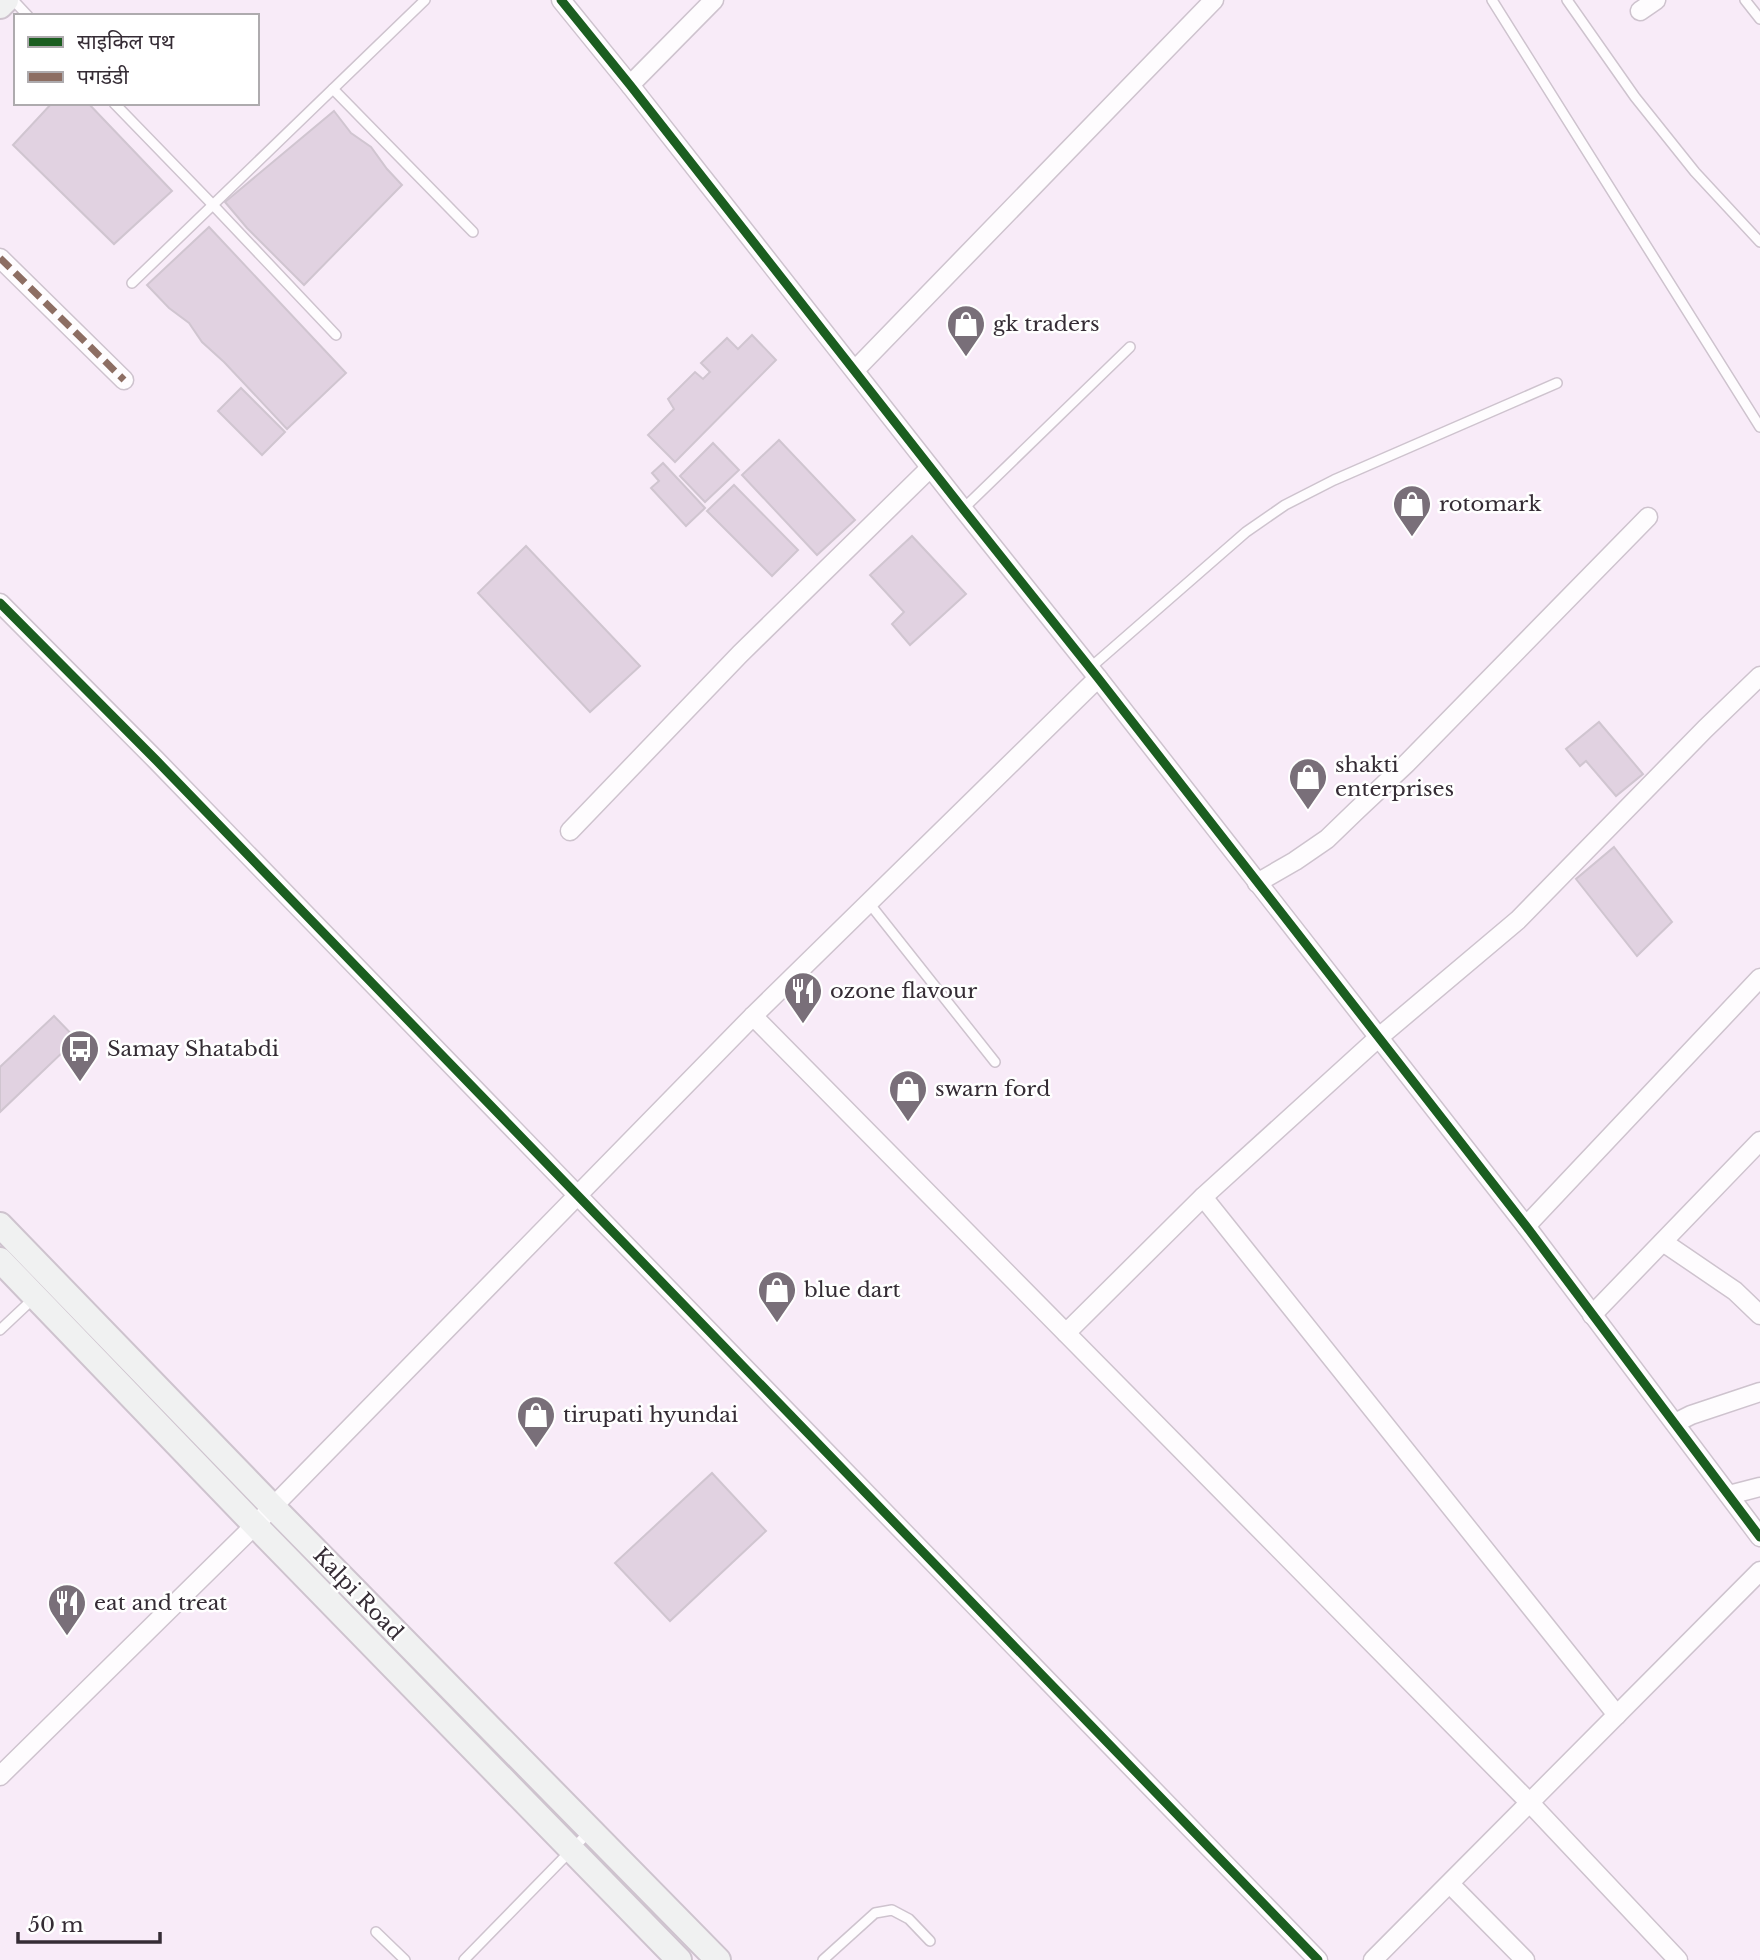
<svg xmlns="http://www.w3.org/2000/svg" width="1760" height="1960" font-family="'Libre Baskerville','Noto Sans Devanagari',serif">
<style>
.building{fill:#e1d2e1;stroke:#d0c5d0;stroke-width:2}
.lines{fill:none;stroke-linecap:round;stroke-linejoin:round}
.service-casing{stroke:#cec3ce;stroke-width:12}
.minor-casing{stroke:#cec3ce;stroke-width:21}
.secondary-casing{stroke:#cec3ce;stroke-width:28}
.service{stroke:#fefcfe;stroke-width:9}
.minor{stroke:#fefcfe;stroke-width:18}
.secondary{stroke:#f0f1f1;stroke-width:24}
.quiet{stroke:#8d6e63;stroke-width:7;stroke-dasharray:14 7;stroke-linecap:butt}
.cycleway-casing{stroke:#fff;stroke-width:13}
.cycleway{stroke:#1b5e20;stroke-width:9}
.labels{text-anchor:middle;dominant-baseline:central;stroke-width:5;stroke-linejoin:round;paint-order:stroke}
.poi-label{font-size:21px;fill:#352c35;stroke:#fff;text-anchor:start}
.street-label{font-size:21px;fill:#352c35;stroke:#fff}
</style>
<rect width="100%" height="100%" fill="#f8ebf8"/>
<!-- building -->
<g class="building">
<polygon points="52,103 88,103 172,191 114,244 13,145"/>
<polygon points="334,111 351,133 371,147 387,169 402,185 304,285 247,228 225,202"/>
<polygon points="209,227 346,373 287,429 224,362 202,342 189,323 169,308 147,285"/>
<polygon points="752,335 776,360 675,462 648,435 674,409 668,399 695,372 703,379 710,372 701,363 727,338 738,349"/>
<polygon points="241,388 285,432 262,455 218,411"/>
<polygon points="779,440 855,520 817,555 742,475"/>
<polygon points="713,443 739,470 705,502 680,476"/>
<polygon points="663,463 705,508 686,526 651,488 659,481 652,473"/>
<polygon points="734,485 798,550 772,576 707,511"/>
<polygon points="912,536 966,594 910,645 892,624 904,612 870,575"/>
<polygon points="526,546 640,666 590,712 478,593"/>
<polygon points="1599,722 1643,774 1616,796 1586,761 1580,766 1566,749"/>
<polygon points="1614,847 1672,922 1637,956 1576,879"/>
<polygon points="54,1016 84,1047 76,1054 68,1047 0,1112 0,1067"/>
<polygon points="712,1473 766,1531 670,1621 615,1563"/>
</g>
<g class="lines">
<defs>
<g id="service">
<polyline points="13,0 28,16"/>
<polyline points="1492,0 1760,427"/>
<polyline points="1567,0 1635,97 1695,172 1760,242"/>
<polyline points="1745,0 1760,19"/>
<polyline points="333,89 473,232"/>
<polyline points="114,103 213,205 336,335"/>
<polyline points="132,283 425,0"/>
<polyline points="963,509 1130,347"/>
<polyline points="1090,668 1246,532 1285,505 1334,480 1557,383"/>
<polyline points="869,903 995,1062"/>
<polyline points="0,1330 34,1298"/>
<polyline points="376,1932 405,1960"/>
<polyline points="464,1960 590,1831"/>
<polyline points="823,1960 875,1913 892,1910 909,1919 930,1941"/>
</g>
<g id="minor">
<polyline points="561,0 630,85 963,509 1098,678 1526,1226 1760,1537"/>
<polyline points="1640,11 1656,0"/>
<polyline points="630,85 714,0"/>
<polyline points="0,258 124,380"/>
<polyline points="855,370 1214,0"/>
<polyline points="0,603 156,760 1318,1960"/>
<polyline points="570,831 740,654 930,468"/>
<polyline points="1257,883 1295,861 1327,839 1356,811 1407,763 1648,517"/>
<polyline points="753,1016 1530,1803 1678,1960"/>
<polyline points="1203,1197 1617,1715"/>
<polyline points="1526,1226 1760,978"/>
<polyline points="1663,1242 1735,1291 1760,1315"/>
<polyline points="1592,1315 1760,1141"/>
<polyline points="1066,1333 1203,1197 1378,1038 1518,920 1705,729 1760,676"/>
<polyline points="1675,1423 1691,1415 1760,1392"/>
<polyline points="1729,1495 1760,1487"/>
<polyline points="0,1776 255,1525 753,1016 1098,678"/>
<polyline points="1450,1884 1525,1960"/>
<polyline points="1373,1960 1760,1571"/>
</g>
<g id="secondary">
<polyline points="0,6 6,0"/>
<polyline points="0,1225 272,1506 718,1960"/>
<polyline points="0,1260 255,1525 679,1960"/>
</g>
</defs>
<!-- service casing -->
<use href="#service" class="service-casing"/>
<!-- minor casing -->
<use href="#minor" class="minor-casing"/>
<!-- secondary casing -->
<use href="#secondary" class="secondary-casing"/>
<!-- service -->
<use href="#service" class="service"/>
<!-- minor -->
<use href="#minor" class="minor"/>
<!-- secondary -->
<use href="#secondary" class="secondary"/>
<!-- quiet -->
<polyline class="quiet" points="0,258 124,380"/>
<defs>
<g id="cycleway">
<polyline points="561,0 630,85 963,509 1098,678 1526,1226 1760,1537"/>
<polyline points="0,603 156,760 1318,1960"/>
</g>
</defs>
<!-- cycleway casing -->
<use href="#cycleway" class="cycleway-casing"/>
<!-- cycleway -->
<use href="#cycleway" class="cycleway"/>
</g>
<!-- icons -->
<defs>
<symbol id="shop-pin" viewBox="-11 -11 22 30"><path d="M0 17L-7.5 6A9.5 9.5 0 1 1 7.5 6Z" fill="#796f79" stroke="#fff"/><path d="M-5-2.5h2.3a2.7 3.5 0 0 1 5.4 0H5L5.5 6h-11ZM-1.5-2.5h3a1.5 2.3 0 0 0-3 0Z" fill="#fff"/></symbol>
<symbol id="restaurant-pin" viewBox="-11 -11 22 30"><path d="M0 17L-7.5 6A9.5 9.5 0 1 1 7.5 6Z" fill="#796f79" stroke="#fff"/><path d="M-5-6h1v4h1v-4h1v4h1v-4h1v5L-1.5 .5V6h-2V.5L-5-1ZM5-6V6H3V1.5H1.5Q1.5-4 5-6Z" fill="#fff"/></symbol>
<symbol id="bus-pin" viewBox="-11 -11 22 30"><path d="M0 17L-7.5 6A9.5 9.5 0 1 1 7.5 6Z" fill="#796f79" stroke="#fff"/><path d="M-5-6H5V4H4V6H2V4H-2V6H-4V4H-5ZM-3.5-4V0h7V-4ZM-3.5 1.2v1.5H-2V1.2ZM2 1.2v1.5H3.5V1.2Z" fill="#fff"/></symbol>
</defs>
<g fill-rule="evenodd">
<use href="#shop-pin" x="944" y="302" width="44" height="60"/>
<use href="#shop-pin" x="1390" y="482" width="44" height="60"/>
<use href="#shop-pin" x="1286" y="755" width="44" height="60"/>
<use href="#restaurant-pin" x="781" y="969" width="44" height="60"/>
<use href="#bus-pin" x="58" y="1027" width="44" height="60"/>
<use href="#shop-pin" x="886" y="1067" width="44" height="60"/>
<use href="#shop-pin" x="755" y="1268" width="44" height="60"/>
<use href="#shop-pin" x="514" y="1393" width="44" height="60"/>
<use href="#restaurant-pin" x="45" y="1581" width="44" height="60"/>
</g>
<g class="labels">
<!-- poi labels -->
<g class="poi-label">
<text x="993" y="324">gk traders</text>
<text x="1439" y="504">rotomark</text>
<text x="1335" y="765">shakti<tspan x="1335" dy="24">enterprises</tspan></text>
<text x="830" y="991">ozone flavour</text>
<text x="107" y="1049">Samay Shatabdi</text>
<text x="935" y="1089">swarn ford</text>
<text x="804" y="1290">blue dart</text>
<text x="563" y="1415">tirupati hyundai</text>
<text x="94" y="1603">eat and treat</text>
</g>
<!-- street labels -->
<g class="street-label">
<text transform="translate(358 1594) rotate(46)">Kalpi Road</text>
</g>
</g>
<!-- legend -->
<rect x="14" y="14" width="245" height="91" fill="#ffffff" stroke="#aeabae" stroke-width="2"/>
<rect x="28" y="37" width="35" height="10" fill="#1b5e20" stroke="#aeabae" stroke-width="2"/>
<text x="77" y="49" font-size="21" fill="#352c35">साइकिल पथ</text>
<rect x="28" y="72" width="35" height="10" fill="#8d6e63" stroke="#aeabae" stroke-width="2"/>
<text x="77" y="84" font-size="21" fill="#352c35">पगडंडी</text>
<!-- scale -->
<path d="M18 1932v10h142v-10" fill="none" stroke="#352c35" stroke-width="3.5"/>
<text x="28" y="1932" font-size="21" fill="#352c35" stroke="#ffffff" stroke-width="5" paint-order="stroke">50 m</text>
</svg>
